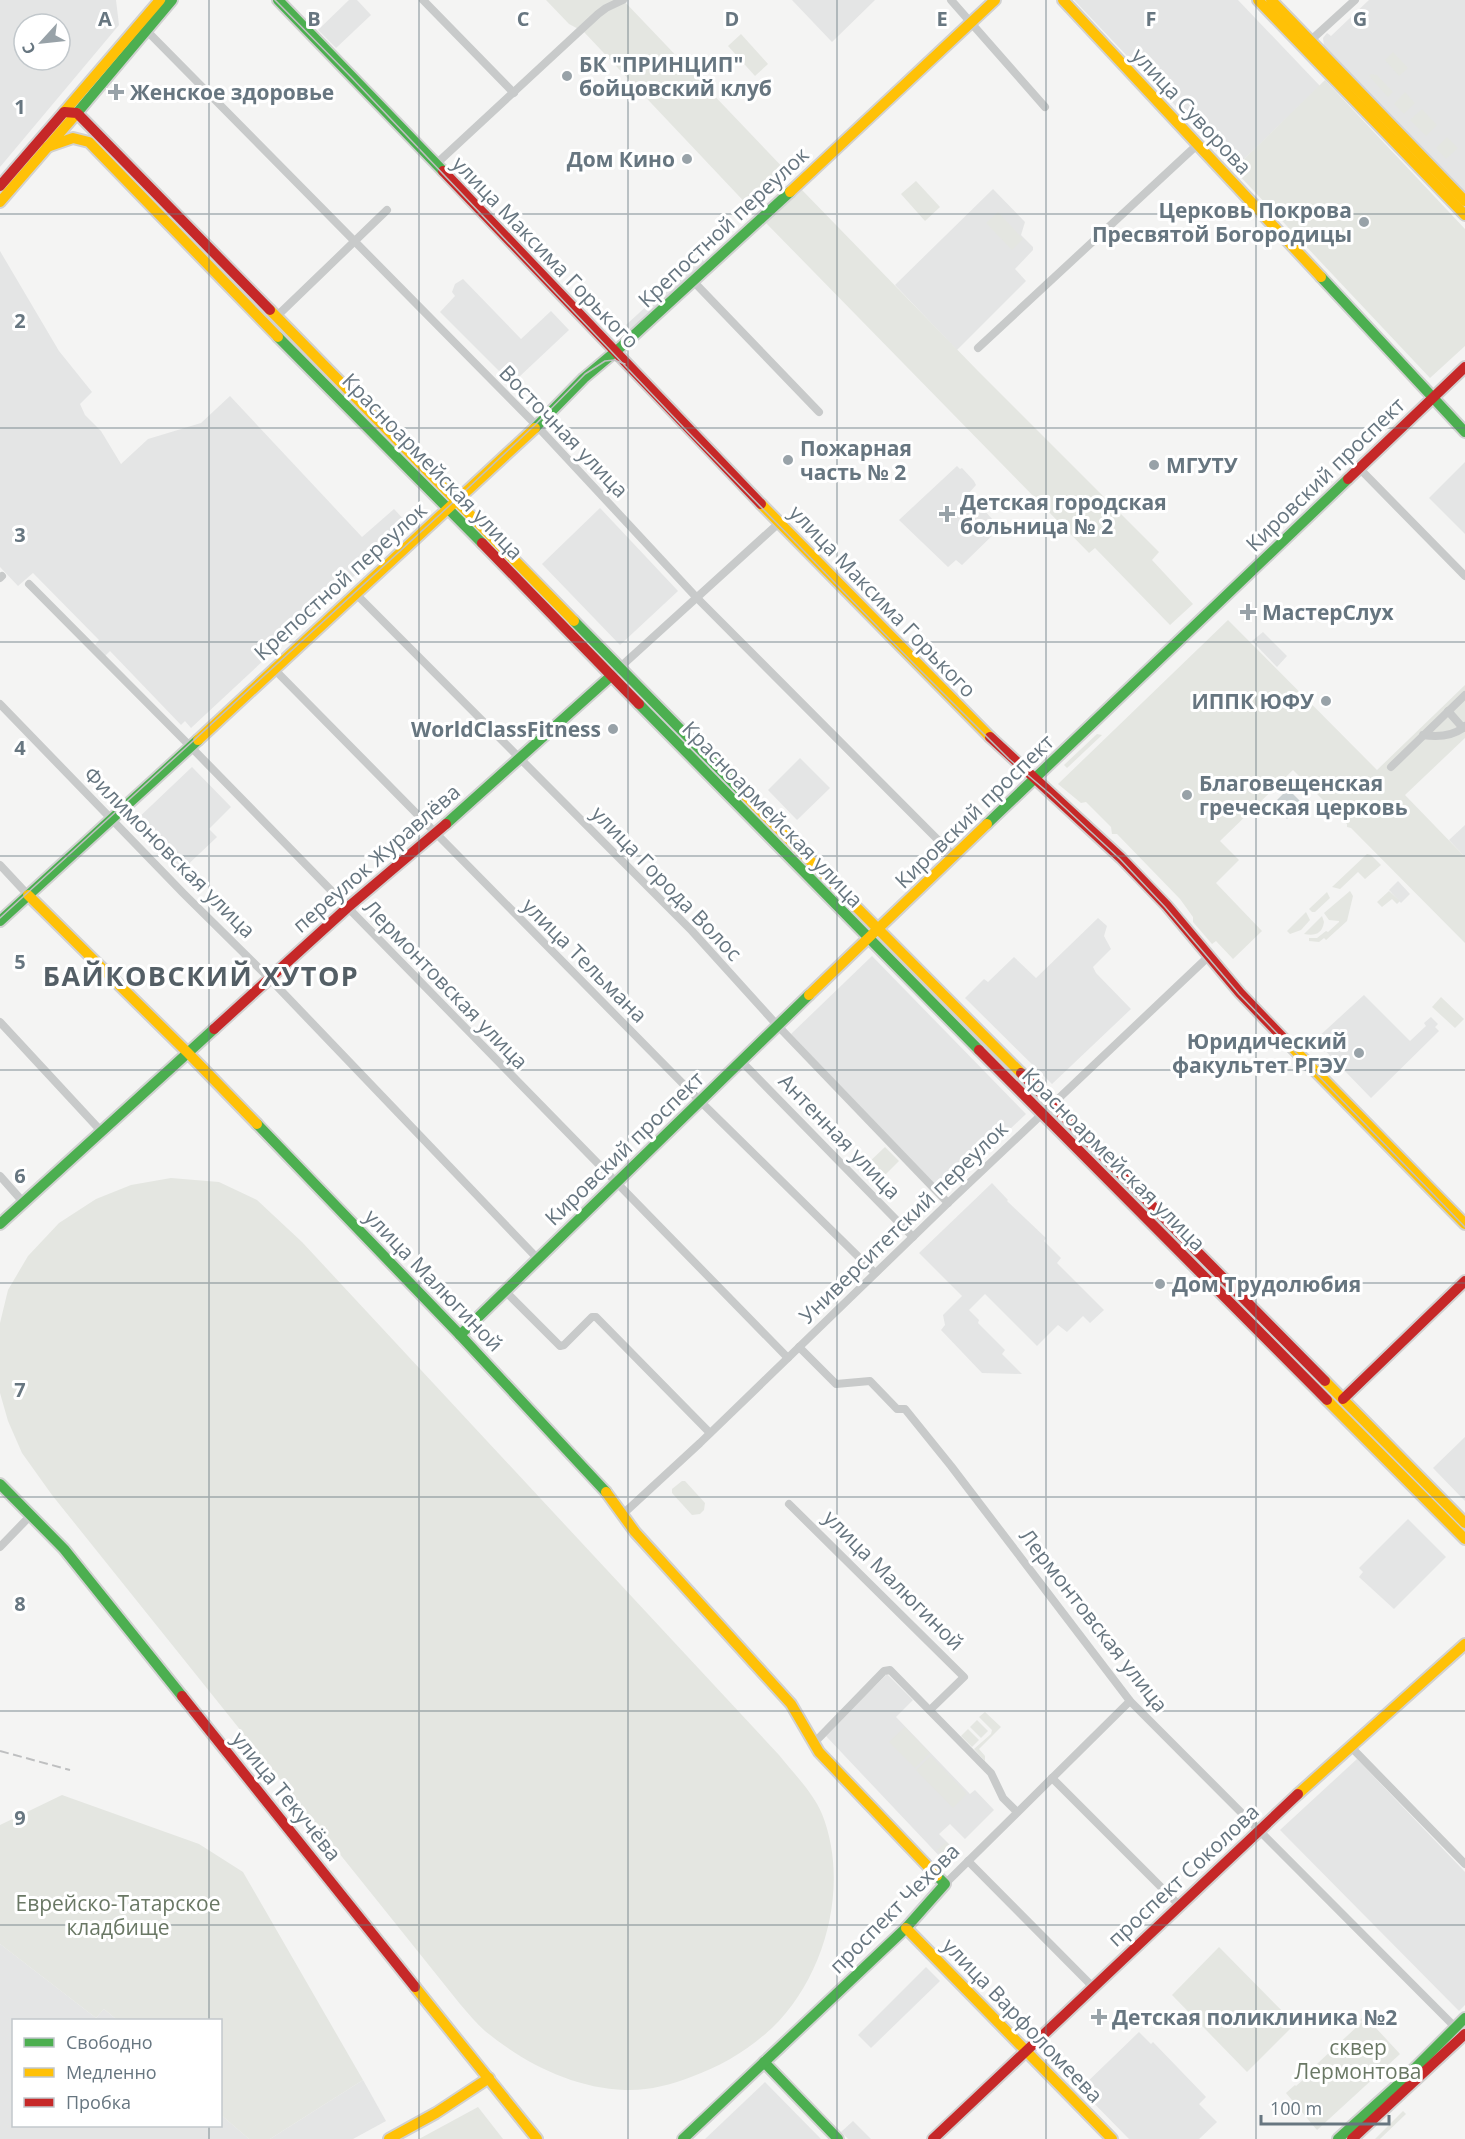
<svg xmlns="http://www.w3.org/2000/svg" width="1465" height="2139" font-family="'Open Sans',sans-serif">
<style>
.built{fill:#e4e5e5;fill-rule:evenodd}
.green{fill:#e4e6e1}
.water{fill:#cad1d3}
.lines{fill:none;stroke-linecap:round;stroke-linejoin:round}
.fast-casing{stroke:#d1d1d1;stroke-width:14}
.slow-casing{stroke:#d1d1d1;stroke-width:14}
.jam-casing{stroke:#d1d1d1;stroke-width:14}
.street{stroke:#c8caca;stroke-width:8}
.fast{stroke:#4caf50;stroke-width:10}
.slow{stroke:#ffc107;stroke-width:10}
.jam{stroke:#c62828;stroke-width:10}
.tram{stroke:#bebfc0;stroke-width:1.5}
.rail{stroke:#bebfc0;stroke-width:2;stroke-dasharray:9 4.5;stroke-linecap:butt}
.grid{fill:none;stroke:#677680;stroke-width:1.5;stroke-opacity:0.55}
.poi-dot{fill:#98a2a8;stroke:#fff;stroke-width:2}
.labels{text-anchor:middle;dominant-baseline:central;stroke-width:6;stroke-linejoin:round;paint-order:stroke}
.poi-label{font-size:21px;font-weight:bold;fill:#677680;stroke:#fff;text-anchor:start}
.street-label{font-size:21px;fill:#677680;stroke:#fff}
.park-label{font-size:21px;fill:#6a7865;stroke:#fff}
.district-label{font-size:27px;font-weight:bold;letter-spacing:1.5px;fill:#545f66;stroke:#fff}
.grid-label{font-size:20px;text-anchor:middle;font-weight:bold;fill:#677680;stroke:#fff;stroke-width:6;stroke-linejoin:round;paint-order:stroke}
</style>
<rect width="100%" height="100%" fill="#f4f4f3"/>
<!-- built -->
<g class="built">
<path d="M0 0H116L119 25 0 167ZM24 24H60V60H24Z"/>
<polygon points="349,0 357,0 371,15 336,48 318,30"/>
<polygon points="792,0 875,0 832,42"/>
<polygon points="1074,0 1238,0 1320,86 1241,162 1244,166 1237,173 1130,56 1128,57"/>
<polygon points="1369,0 1465,0 1465,193 1324,46 1323,38 1327,33 1331,36"/>
<polygon points="993,189 1025,222 1021,235 1033,247 1033,250 1015,269 1026,281 957,350 895,285"/>
<polygon points="0,251 59,351 92,392 80,404 85,415 101,431 121,464 148,439 201,423 230,396 362,537 394,509 409,525 191,728 185,721 181,725 110,651 105,656 95,645 99,640 33,573 18,586 0,567"/>
<polygon points="700,257 706,264 632,331 626,325"/>
<polygon points="463,279 521,339 551,311 569,330 519,377 514,372 507,379 440,312 455,296 452,292 455,284"/>
<polygon points="1465,462 1465,534 1429,498"/>
<polygon points="957,466 960,469 962,468 974,481 976,485 969,493 1000,528 962,565 956,560 948,567 899,520"/>
<polygon points="600,508 678,591 620,645 542,564"/>
<polygon points="1263,632 1287,656 1277,667 1252,641"/>
<polygon points="800,758 830,788 797,820 768,790"/>
<polygon points="192,767 231,807 209,829 217,837 180,872 133,823"/>
<polygon points="1465,825 1465,857 1449,840"/>
<polygon points="1398,881 1410,894 1401,903 1389,890"/>
<polygon points="1098,918 1107,926 1104,936 1111,949 1093,967 1096,973 1131,1009 1052,1084 965,998 984,979 988,982 1014,957 1036,978"/>
<polygon points="872,956 1026,1114 943,1193 791,1034"/>
<polygon points="1364,995 1410,1041 1426,1026 1424,1023 1431,1017 1438,1024 1435,1027 1439,1031 1371,1098 1315,1040"/>
<polygon points="992,1183 1008,1200 1007,1201 1046,1238 1044,1241 1061,1258 1057,1263 1104,1310 1090,1323 1083,1316 1067,1332 1058,1325 1037,1346 985,1294 969,1310 979,1320 978,1323 1005,1350 1002,1354 1022,1374 982,1373 941,1330 945,1325 943,1315 962,1296 919,1253"/>
<polygon points="1465,1437 1465,1501 1433,1468"/>
<polygon points="1408,1519 1446,1557 1394,1609 1359,1577 1363,1572 1359,1568"/>
<polygon points="887,1674 913,1700 896,1717 970,1794 975,1790 994,1810 965,1839 950,1824 939,1834 956,1851 945,1862 826,1736"/>
<polygon points="1357,1759 1465,1872 1465,2005 1459,2011 1280,1830"/>
<polygon points="0,1944 96,2018 104,2009 117,2020 14,2020 14,2126 220,2126 221,2115 249,2139 0,2139"/>
<polygon points="926,1967 940,1981 871,2048 858,2035"/>
<polygon points="1139,2032 1151,2044 1153,2042 1206,2097 1199,2104 1217,2122 1199,2139 1129,2139 1080,2089"/>
<polygon points="363,2080 386,2121 353,2139 270,2139"/>
<polygon points="765,2082 821,2139 705,2139"/>
<polygon points="853,2121 871,2139 848,2139 841,2132"/>
</g>
<!-- green -->
<g class="green">
<polygon points="546,0 623,0 790,175 753,211 584,32 569,24"/>
<polygon points="741,34 768,64 755,76 728,46"/>
<polygon points="1393,52 1408,68 1399,76 1385,60"/>
<polygon points="1371,74 1377,75 1393,92 1388,97 1369,76"/>
<polygon points="1325,80 1465,229 1465,346 1430,378 1237,173 1244,166 1241,162"/>
<polygon points="1405,92 1415,103 1404,114 1394,104"/>
<polygon points="1422,109 1437,125 1426,136 1410,120"/>
<polygon points="1447,137 1458,148 1446,159 1436,148"/>
<polygon points="916,181 940,207 925,221 901,194"/>
<polygon points="802,190 978,371 1159,552 1152,560 1193,604 1170,625 1095,548 1089,553 766,223"/>
<polygon points="998,212 1023,239 1012,250 986,223"/>
<polygon points="1228,620 1377,770 1465,685 1465,738 1405,795 1465,857 1465,943 1351,828 1347,827 1347,824 1293,770 1220,841 1239,860 1216,883 1262,931 1233,959 1216,941 1212,944 1193,922 1193,917 1180,899 1117,834 1112,834 1111,827 1086,802 1081,803 1058,784"/>
<polygon points="1097,734 1102,735 1067,768 1064,765"/>
<polygon points="1367,854 1371,855 1381,865 1365,879 1358,872 1340,889 1332,887"/>
<polygon points="1350,891 1353,896 1347,921 1326,940 1324,938 1319,942 1309,941 1309,938 1317,938 1326,931 1328,932 1339,922 1339,921 1329,920 1324,913"/>
<polygon points="1389,891 1400,901 1397,904 1392,899 1382,907 1377,902"/>
<polygon points="1327,892 1330,898 1315,912 1312,912 1309,909"/>
<polygon points="1306,912 1310,920 1301,930 1290,934 1287,931"/>
<path d="M1322 916 1324 922C1322 934 1315 936 1304 934Z"/>
<polygon points="1441,997 1464,1019 1455,1028 1432,1007"/>
<polygon points="885,1147 899,1161 878,1182 864,1167"/>
<path d="M171 1178 219 1182 257 1200 302 1242 779 1755C793 1773 813 1792 822 1814 850 1884 826 1976 772 2028 748 2050 722 2066 691 2077 670 2085 647 2091 625 2090 573 2088 524 2063 485 2031 476 2023 468 2013 460 2004L52 1495 22 1453 8 1421 0 1393V1323L8 1290 28 1256 59 1223 96 1199 131 1185Z"/>
<polygon points="682,1481 685,1481 705,1503 704,1510 700,1514 692,1515 672,1493 672,1489"/>
<polygon points="985,1712 1001,1727 979,1749 985,1756 985,1761 974,1749 991,1734 992,1730 979,1717"/>
<polygon points="977,1720 988,1731 981,1738 970,1727"/>
<polygon points="905,1727 930,1753 915,1768 889,1742"/>
<polygon points="968,1729 979,1740 972,1747 961,1736"/>
<polygon points="931,1756 967,1794 953,1808 916,1770"/>
<polygon points="62,1795 199,1844 243,1872 363,2080 270,2139 249,2139 221,2115 220,2020 117,2020 104,2009 96,2018 0,1944 0,1825"/>
<polygon points="946,1842 955,1851 946,1860 937,1850"/>
<polygon points="1219,1947 1295,2024 1247,2072 1172,1995"/>
<polygon points="1364,2016 1366,2018 1369,2016 1375,2027 1400,2054 1317,2130 1286,2093 1295,2085 1296,2086 1304,2079 1303,2077 1362,2022 1360,2020"/>
<polygon points="478,2107 503,2139 419,2139"/>
<polygon points="1403,2111 1406,2114 1380,2139 1375,2139"/>
</g>
<!-- water -->
<polygon class="water" points="1288,789 1303,804 1287,819 1273,804"/>
<g class="lines">
<defs>
<g id="fast">
<polyline points="278,0 443,171"/>
<polyline points="77,113 172,0"/>
<polyline points="1321,277 1465,432"/>
<polyline points="278,337 482,543"/>
<polyline points="535,428 584,378 622,346 790,192"/>
<polyline points="574,621 746,796"/>
<polyline points="639,704 979,1050"/>
<polyline points="446,824 611,676"/>
<polyline points="987,824 1348,479"/>
<polyline points="0,921 198,740"/>
<polyline points="257,1124 460,1335 606,1492"/>
<polyline points="0,1224 214,1029"/>
<polyline points="460,1335 809,995"/>
<polyline points="0,1484 64,1549 182,1696"/>
<polyline points="764,2062 838,2139"/>
<polyline points="683,2139 906,1928 945,1884 937,1876"/>
<polyline points="1338,2139 1401,2082 1465,2018"/>
</g>
<g id="slow">
<polyline points="1063,0 1321,277"/>
<polyline points="1258,0 1465,215"/>
<polyline points="1271,0 1465,201"/>
<polyline points="64,112 160,0"/>
<polyline points="47,147 73,138 89,142 278,337"/>
<polyline points="790,192 995,0"/>
<polyline points="0,202 77,113"/>
<polyline points="270,310 574,621"/>
<polyline points="761,504 990,737"/>
<polyline points="198,740 535,428"/>
<polyline points="746,796 1021,1073"/>
<polyline points="28,895 188,1053 257,1124"/>
<polyline points="809,995 987,824"/>
<polyline points="1286,1041 1465,1224"/>
<polyline points="1325,1381 1465,1523"/>
<polyline points="1327,1400 1465,1539"/>
<polyline points="606,1492 635,1532 791,1704 819,1752 937,1876"/>
<polyline points="1298,1794 1465,1644"/>
<polyline points="906,1928 1112,2139"/>
<polyline points="415,1987 537,2139"/>
<polyline points="389,2139 436,2113 489,2078"/>
</g>
<g id="jam">
<polyline points="443,171 761,504"/>
<polyline points="0,186 64,112 77,113 270,310"/>
<polyline points="1348,479 1465,367"/>
<polyline points="482,543 639,704"/>
<polyline points="990,737 1121,858 1167,906 1240,993 1286,1041"/>
<polyline points="214,1029 347,908 446,824"/>
<polyline points="979,1050 1327,1400"/>
<polyline points="1021,1073 1325,1381"/>
<polyline points="1343,1399 1465,1281"/>
<polyline points="182,1696 415,1987"/>
<polyline points="933,2139 1298,1794"/>
<polyline points="1352,2139 1465,2034"/>
</g>
</defs>
<!-- fast casing -->
<use href="#fast" class="fast-casing"/>
<!-- slow casing -->
<use href="#slow" class="slow-casing"/>
<!-- jam casing -->
<use href="#jam" class="jam-casing"/>
<!-- street -->
<g class="street">
<polyline points="423,0 514,93"/>
<polyline points="951,0 1045,107"/>
<polyline points="147,31 537,426 697,598 955,857"/>
<polyline points="1310,41 1355,0"/>
<polyline points="435,165 598,14 606,8 623,0"/>
<polyline points="693,281 819,412"/>
<polyline points="276,317 387,210"/>
<polyline points="978,348 1197,145"/>
<polyline points="1359,468 1465,576"/>
<polyline points="0,578 2,576"/>
<polyline points="29,584 189,745 788,1358"/>
<polyline points="356,594 692,931 777,1025 948,1203"/>
<polyline points="273,668 700,1101 875,1273"/>
<polyline points="617,670 780,522"/>
<polyline points="0,704 184,894 269,978 538,1259"/>
<polyline points="1448,711 1463,728 1465,726"/>
<path d="M1423 735C1436 737 1452 736 1463 728"/>
<polyline points="1391,767 1465,695"/>
<polyline points="0,865 28,895"/>
<polyline points="0,1022 101,1131"/>
<polyline points="741,1061 913,1237"/>
<polyline points="0,1176 24,1203"/>
<polyline points="505,1291 560,1346 564,1345 592,1317 596,1317 710,1433"/>
<polyline points="799,1347 836,1384 870,1381 897,1409 905,1409 951,1466 1130,1701 1457,2029"/>
<polyline points="789,1504 964,1677 930,1710"/>
<polyline points="623,1514 700,1443 948,1203 1208,957"/>
<polyline points="0,1547 31,1515"/>
<polyline points="814,1743 884,1671 890,1670 991,1773 1003,1798 1017,1812"/>
<polyline points="1350,1746 1465,1864"/>
<polyline points="1052,1778 1179,1905"/>
<polyline points="968,1861 1093,1987"/>
<polyline points="945,1884 1130,1701"/>
</g>
<!-- fast -->
<use href="#fast" class="fast"/>
<!-- slow -->
<use href="#slow" class="slow"/>
<!-- jam -->
<use href="#jam" class="jam"/>
<!-- tram -->
<g class="tram">
<polyline points="275,0 352,78 684,428 915,665 1009,759 1050,794 1120,859 1165,907 1239,994 1465,1227"/>
<polyline points="0,918 448,507 535,425 585,374 605,361 614,360 625,364"/>
</g>
<!-- rail -->
<polyline class="rail" points="0,1751 70,1770"/>
</g>
<!-- grid -->
<path class="grid" d="M209 0V2020M419 0V2139M628 0V2139M837 0V2139M1046 0V2139M1256 0V2139M0 214H1465M0 428H1465M0 642H1465M0 856H1465M0 1070H1465M0 1283H1465M0 1497H1465M0 1711H1465M0 1925H1465M209 2126V2139"/>
<!-- markers -->
<g class="poi-dot">
<circle cx="567" cy="76" r="6"/>
<path d="M113 83h6v6h6v6h-6v6h-6v-6h-6v-6h6z"/>
<circle cx="687" cy="159" r="6"/>
<circle cx="1364" cy="222" r="6"/>
<circle cx="788" cy="460" r="6"/>
<circle cx="1154" cy="465" r="6"/>
<path d="M944 505h6v6h6v6h-6v6h-6v-6h-6v-6h6z"/>
<path d="M1245 603h6v6h6v6h-6v6h-6v-6h-6v-6h6z"/>
<circle cx="1326" cy="701" r="6"/>
<circle cx="613" cy="729" r="6"/>
<circle cx="1187" cy="795" r="6"/>
<circle cx="1359" cy="1053" r="6"/>
<circle cx="1160" cy="1284" r="6"/>
<path d="M1096 2008h6v6h6v6h-6v6h-6v-6h-6v-6h6z"/>
</g>
<g class="labels">
<!-- poi labels -->
<g class="poi-label">
<text x="579" y="64">БК "ПРИНЦИП"<tspan x="579" dy="24">бойцовский клуб</tspan></text>
<text x="130" y="92">Женское здоровье</text>
<text x="675" y="159" text-anchor="end">Дом Кино</text>
<text x="1352" y="210" text-anchor="end">Церковь Покрова<tspan x="1352" dy="24">Пресвятой Богородицы</tspan></text>
<text x="800" y="448">Пожарная<tspan x="800" dy="24">часть № 2</tspan></text>
<text x="1166" y="465">МГУТУ</text>
<text x="960" y="502">Детская городская<tspan x="960" dy="24">больница № 2</tspan></text>
<text x="1262" y="612">МастерСлух</text>
<text x="1314" y="701" text-anchor="end">ИППК ЮФУ</text>
<text x="601" y="729" text-anchor="end">WorldClassFitness</text>
<text x="1199" y="783">Благовещенская<tspan x="1199" dy="24">греческая церковь</tspan></text>
<text x="1347" y="1041" text-anchor="end">Юридический<tspan x="1347" dy="24">факультет РГЭУ</tspan></text>
<text x="1172" y="1284">Дом Трудолюбия</text>
<text x="1112" y="2017">Детская поликлиника №2</text>
</g>
<!-- street labels -->
<g class="street-label">
<text transform="translate(1192 111) rotate(47)">улица Суворова</text>
<text transform="translate(723 227) rotate(-43)">Крепостной переулок</text>
<text transform="translate(546 252) rotate(46)">улица Максима Горького</text>
<text transform="translate(564 431) rotate(46)">Восточная улица</text>
<text transform="translate(433 466) rotate(46)">Красноармейская улица</text>
<text transform="translate(1325 474) rotate(-44)">Кировский проспект</text>
<text transform="translate(340 581) rotate(-42)">Крепостной переулок</text>
<text transform="translate(883 601) rotate(46)">улица Максима Горького</text>
<text transform="translate(974 811) rotate(-44)">Кировский проспект</text>
<text transform="translate(773 814) rotate(46)">Красноармейская улица</text>
<text transform="translate(170 852) rotate(45)">Филимоновская улица</text>
<text transform="translate(376 858) rotate(-41)">переулок Журавлёва</text>
<text transform="translate(667 883) rotate(46)">улица Города Волос</text>
<text transform="translate(585 960) rotate(45)">улица Тельмана</text>
<text transform="translate(446 984) rotate(46)">Лермонтовская улица</text>
<text transform="translate(840 1136) rotate(46)">Антенная улица</text>
<text transform="translate(624 1148) rotate(-44)">Кировский проспект</text>
<text transform="translate(1114 1159) rotate(45)">Красноармейская улица</text>
<text transform="translate(903 1222) rotate(-44)">Университетский переулок</text>
<text transform="translate(434 1280) rotate(46)">улица Малюгиной</text>
<text transform="translate(894 1580) rotate(45)">улица Малюгиной</text>
<text transform="translate(1094 1620) rotate(52)">Лермонтовская улица</text>
<text transform="translate(287 1796) rotate(51)">улица Текучёва</text>
<text transform="translate(1183 1875) rotate(-43)">проспект Соколова</text>
<text transform="translate(894 1908) rotate(-45)">проспект Чехова</text>
<text transform="translate(1023 2020) rotate(46)">улица Варфоломеева</text>
</g>
<!-- park labels -->
<g class="park-label">
<text x="118" y="1903">Еврейско-Татарское<tspan x="118" dy="24">кладбище</tspan></text>
<text x="1358" y="2047">сквер<tspan x="1358" dy="24">Лермонтова</tspan></text>
</g>
<!-- district labels -->
<g class="district-label">
<text x="201" y="975">БАЙКОВСКИЙ ХУТОР</text>
</g>
</g>
<g class="grid-label">
<text x="105" y="26">A</text>
<text x="314" y="26">B</text>
<text x="523" y="26">C</text>
<text x="732" y="26">D</text>
<text x="942" y="26">E</text>
<text x="1151" y="26">F</text>
<text x="1360" y="26">G</text>
<text x="20" y="114">1</text>
<text x="20" y="328">2</text>
<text x="20" y="542">3</text>
<text x="20" y="755">4</text>
<text x="20" y="969">5</text>
<text x="20" y="1183">6</text>
<text x="20" y="1397">7</text>
<text x="20" y="1611">8</text>
<text x="20" y="1825">9</text>
</g>
<!-- legend -->
<rect x="12" y="2019" width="210" height="108" fill="#ffffff" stroke="#c2c8cc" stroke-width="1.5"/>
<rect x="24" y="2038" width="30" height="9" fill="#4caf50" stroke="#c2c8cc" stroke-width="1.5"/>
<text x="66" y="2049" font-size="18" fill="#677680">Свободно</text>
<rect x="24" y="2068" width="30" height="9" fill="#ffc107" stroke="#c2c8cc" stroke-width="1.5"/>
<text x="66" y="2079" font-size="18" fill="#677680">Медленно</text>
<rect x="24" y="2098" width="30" height="9" fill="#c62828" stroke="#c2c8cc" stroke-width="1.5"/>
<text x="66" y="2109" font-size="18" fill="#677680">Пробка</text>
<!-- north arrow -->
<g transform="translate(42 42) rotate(243)"><circle r="28" fill="#ffffff" stroke="#c2c8cc" stroke-width="1.5"/>
<path d="M0-4.5L10 22L0 15L-10 22Z" fill="#98a2a8"/>
<text y="-9" font-size="16" font-weight="bold" text-anchor="middle" fill="#677680">С</text>
</g>
<!-- scale -->
<path d="M1261 2115v9h128v-9" fill="none" stroke="#677680" stroke-width="3"/>
<text x="1270" y="2115" font-size="18" fill="#677680" stroke="#ffffff" stroke-width="4.5" paint-order="stroke">100 m</text>
</svg>
